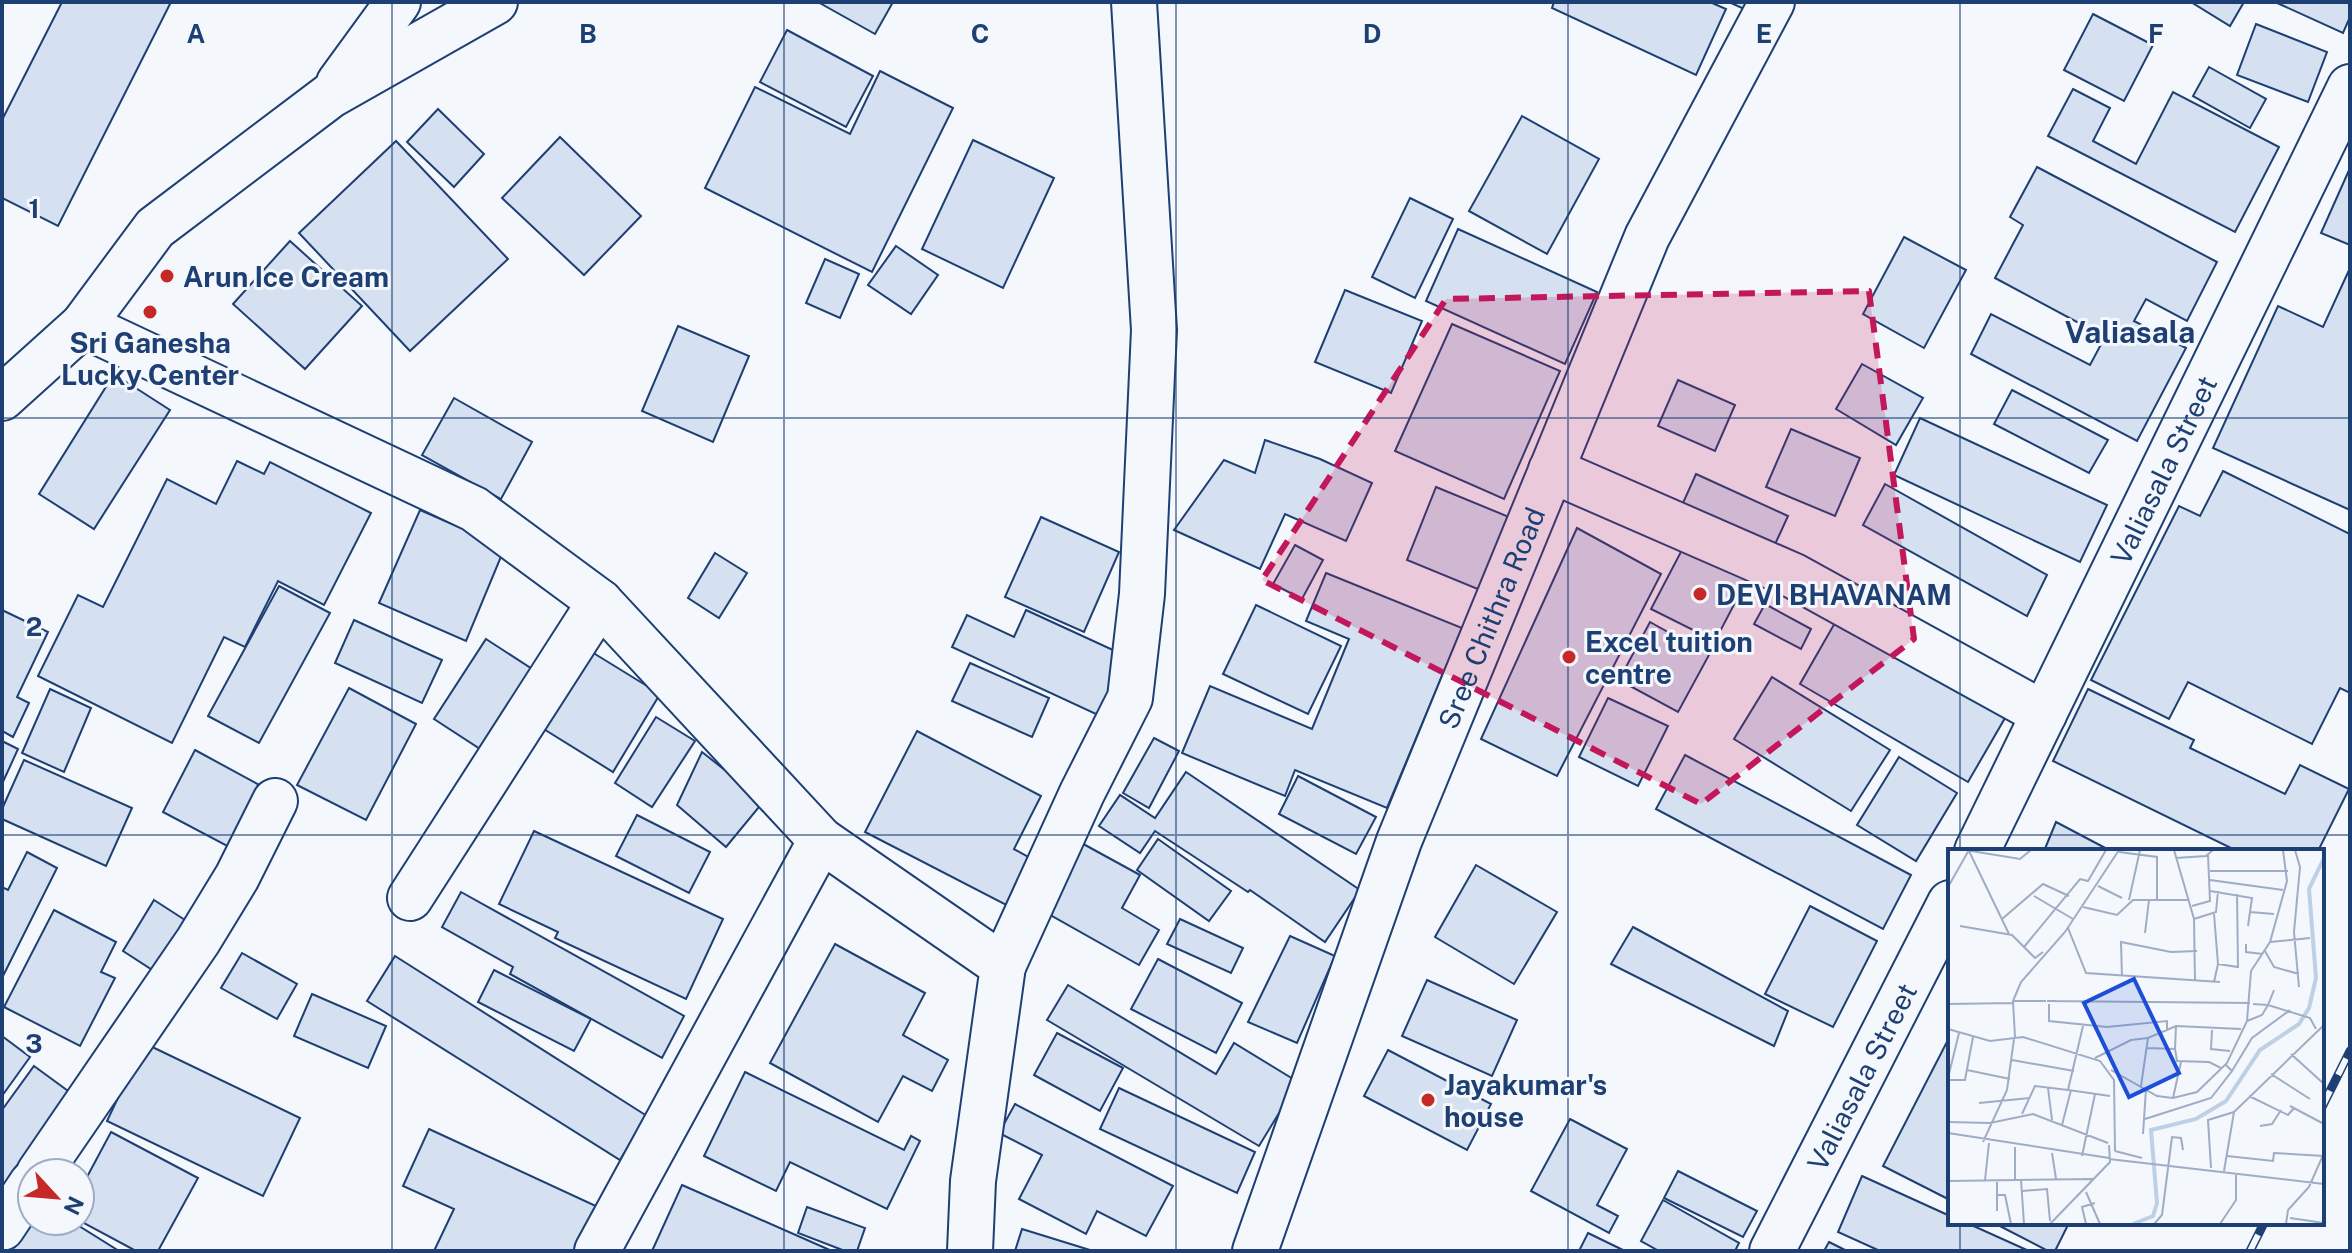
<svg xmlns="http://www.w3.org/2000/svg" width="2352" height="1253" font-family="'Public Sans',sans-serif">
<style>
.building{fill:#d5e0f0;stroke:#1d3f73;stroke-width:2}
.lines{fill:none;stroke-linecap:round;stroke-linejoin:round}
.minor-casing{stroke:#1d3f73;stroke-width:48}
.minor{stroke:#f4f7fb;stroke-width:44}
.rail-casing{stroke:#1d3f73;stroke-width:9}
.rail{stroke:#f4f7fb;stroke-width:6;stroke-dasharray:18;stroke-linecap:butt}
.marked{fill:#c2185b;fill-opacity:0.2;stroke:#c2185b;stroke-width:6;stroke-dasharray:16 10;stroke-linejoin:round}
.grid{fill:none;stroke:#1d3f73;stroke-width:2;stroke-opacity:0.55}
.poi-dot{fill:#c62828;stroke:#f4f7fb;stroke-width:3}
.labels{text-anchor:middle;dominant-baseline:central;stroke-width:6;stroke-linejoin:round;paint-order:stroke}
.poi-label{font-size:28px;font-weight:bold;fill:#1d3f73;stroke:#f4f7fb;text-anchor:start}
.street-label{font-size:28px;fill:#1d3f73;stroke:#f4f7fb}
.neighbourhood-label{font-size:30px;font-weight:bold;fill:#1d3f73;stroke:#f4f7fb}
.inset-river{fill:none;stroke:#bed0e5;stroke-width:4}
.inset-road{fill:none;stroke:#9eadc5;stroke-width:2}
.view{fill:#1d4ed8;fill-opacity:0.15;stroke:#1d4ed8;stroke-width:4}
.inset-edge{fill:none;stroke:#1d3f73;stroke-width:4}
.grid-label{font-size:26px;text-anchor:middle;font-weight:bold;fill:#1d3f73;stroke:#f4f7fb;stroke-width:6;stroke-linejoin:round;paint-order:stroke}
</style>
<rect width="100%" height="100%" fill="#f4f7fb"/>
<!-- building -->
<g class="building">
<polygon points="62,2 171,2 58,226 2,198 2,120"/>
<polygon points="818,2 893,2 875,34"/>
<polygon points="1554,2 1710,2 1726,9 1696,75 1552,8"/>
<polygon points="1729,2 1747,2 1744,9"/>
<polygon points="2191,2 2244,2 2230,26"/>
<polygon points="2275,2 2350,2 2350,17 2343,33"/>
<polygon points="2093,14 2153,45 2124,101 2064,70"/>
<polygon points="2256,24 2327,52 2308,102 2237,75"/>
<polygon points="787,30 873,76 846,127 760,82"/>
<polygon points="2209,67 2266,99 2250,128 2193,96"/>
<polygon points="880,71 953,108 872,272 705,188 755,87 850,134"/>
<polygon points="2073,89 2110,108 2093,141 2136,164 2173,92 2279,147 2235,232 2048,136"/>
<polygon points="438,109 484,154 454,187 407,142"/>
<polygon points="1522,116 1599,159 1547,254 1469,211"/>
<polygon points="560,137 641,216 584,275 502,198"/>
<polygon points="973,140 1054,178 1003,288 922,249"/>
<polygon points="396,141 508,259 410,351 299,233"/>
<polygon points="2037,167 2217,262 2187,321 2146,299 2134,321 2186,348 2137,441 1971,354 1991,314 2090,365 2105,337 1995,278 2023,225 2010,217"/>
<polygon points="2350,168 2350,245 2321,233"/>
<polygon points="1410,198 1453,219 1415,298 1372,277"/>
<polygon points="1458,229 1597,292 1565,364 1426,301"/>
<polygon points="1904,237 1966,270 1924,348 1863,314"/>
<polygon points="290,241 362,306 305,369 233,304"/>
<polygon points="896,246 938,275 911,314 868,285"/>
<polygon points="825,259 859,274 840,318 806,303"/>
<polygon points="2350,268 2350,510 2213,448 2278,306 2323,327"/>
<polygon points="1345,290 1422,321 1391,393 1315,362"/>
<polygon points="1452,324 1560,371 1504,499 1395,451"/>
<polygon points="678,326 749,356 713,442 642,411"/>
<polygon points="1862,364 1923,398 1896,445 1836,409"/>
<polygon points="114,374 170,410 94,529 39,494"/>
<polygon points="1678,380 1735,405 1715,451 1658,426"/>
<polygon points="2012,390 2108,440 2089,473 1994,424"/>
<polygon points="454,398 532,442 501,499 422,455"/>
<polygon points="1920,418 2107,505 2080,562 1894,475"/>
<polygon points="1791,429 1860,458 1835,516 1766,487"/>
<polygon points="1265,440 1320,459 1372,483 1346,541 1285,514 1260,569 1174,530 1224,460 1255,473"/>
<polygon points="237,461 264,474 270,462 371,513 324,605 278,581 245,647 224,637 172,743 38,676 78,595 103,607 167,479 216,504"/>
<polygon points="2223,471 2350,534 2350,693 2340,688 2312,744 2188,682 2169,719 2091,680 2179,506 2200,516"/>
<polygon points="1696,474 1788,516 1766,564 1674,523"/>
<polygon points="1885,484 2047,575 2027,616 1863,525"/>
<polygon points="1436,487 1509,517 1480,590 1407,560"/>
<polygon points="420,510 505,547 466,641 379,603"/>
<polygon points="1041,517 1119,552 1084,632 1005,597"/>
<polygon points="1577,528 1661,574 1557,776 1481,739"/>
<polygon points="1295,545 1323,560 1302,599 1273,584"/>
<polygon points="1684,546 1748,578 1715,641 1651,609"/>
<polygon points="715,553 747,573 719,618 688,598"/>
<polygon points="1326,573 1462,628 1387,808 1295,770 1285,796 1182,753 1210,686 1312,729 1349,639 1306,621"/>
<polygon points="279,586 330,613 259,743 208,716"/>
<polygon points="1765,604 1811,629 1801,649 1754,624"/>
<polygon points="1256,605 1341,646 1308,714 1223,674"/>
<polygon points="2,610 48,632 17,697 29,703 13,737 2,731"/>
<polygon points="1026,610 1126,656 1098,715 952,647 967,615 1014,637"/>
<polygon points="354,620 442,660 422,703 335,663"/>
<polygon points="1836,621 2005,718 1968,782 1800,684"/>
<polygon points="1650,622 1709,655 1678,712 1619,680"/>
<polygon points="486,639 543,676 491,756 434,719"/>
<polygon points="582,646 660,694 613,772 534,723"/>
<polygon points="970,663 1049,698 1032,737 952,701"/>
<polygon points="1772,677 1890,750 1851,811 1734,739"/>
<polygon points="349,688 416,724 366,820 297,785"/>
<polygon points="50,689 91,708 64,772 22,753"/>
<polygon points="2088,689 2194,740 2190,748 2285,794 2300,765 2349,789 2318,851 2237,851 2053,761"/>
<polygon points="1608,698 1668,726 1638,786 1579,757"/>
<polygon points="656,717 695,741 652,807 615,783"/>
<polygon points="917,731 1041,796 1014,849 1039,863 1014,909 865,832"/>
<polygon points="1154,738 1179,751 1149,808 1123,793"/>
<polygon points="2,741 18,749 2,784"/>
<polygon points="195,750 263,787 231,848 163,812"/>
<polygon points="702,752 764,801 726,847 677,805"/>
<polygon points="1685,755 1911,875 1883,929 1656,809"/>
<polygon points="1899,757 1957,793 1916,861 1857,825"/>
<polygon points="24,760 132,808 106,866 2,819 2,809"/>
<polygon points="1186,772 1360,890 1325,942 1250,890 1248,892 1155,831 1140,853 1099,826 1120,795 1155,818"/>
<polygon points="1298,776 1376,817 1356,854 1279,814"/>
<polygon points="637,815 710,852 689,893 616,856"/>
<polygon points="2056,822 2111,851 2044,851"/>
<polygon points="534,831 723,919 686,999 555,938 558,932 499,904"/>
<polygon points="1158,839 1231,891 1209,921 1137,870"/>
<polygon points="1076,840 1140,875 1122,908 1159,930 1139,965 1038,908"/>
<polygon points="27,852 57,868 2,978 2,887 8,890"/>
<polygon points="1476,865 1557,912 1514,984 1435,937"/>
<polygon points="461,892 684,1016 662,1058 510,974 513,967 442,927"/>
<polygon points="154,900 185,920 154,971 123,951"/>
<polygon points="1810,906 1877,941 1833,1027 1765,994"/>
<polygon points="54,910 116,942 101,972 115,978 80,1046 4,1007"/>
<polygon points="1180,919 1243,948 1231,973 1167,944"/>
<polygon points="1633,927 1788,1011 1774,1046 1611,964"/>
<polygon points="1290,936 1335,956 1297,1043 1248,1022"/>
<polygon points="835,944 925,993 903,1035 948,1060 932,1091 903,1076 878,1122 770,1063"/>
<polygon points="242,953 297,984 277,1019 221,988"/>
<polygon points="395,956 647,1116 620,1160 367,1001"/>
<polygon points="1158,959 1242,1003 1216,1053 1131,1009"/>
<polygon points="494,970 591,1019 574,1051 478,1002"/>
<polygon points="1427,980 1517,1020 1492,1076 1402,1036"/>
<polygon points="1068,985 1216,1074 1234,1043 1298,1082 1259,1146 1047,1020"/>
<polygon points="312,994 386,1026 368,1068 294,1036"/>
<polygon points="1057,1033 1123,1068 1100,1111 1034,1075"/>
<polygon points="2,1036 30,1057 2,1096"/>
<polygon points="1950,1036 1950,1200 1883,1166"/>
<polygon points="144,1043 300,1118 263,1196 107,1121"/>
<polygon points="1388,1050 1491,1104 1467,1150 1364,1096"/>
<polygon points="34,1066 79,1099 2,1205 2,1110"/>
<polygon points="745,1072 904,1150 911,1136 920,1141 887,1209 790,1162 776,1191 704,1156"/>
<polygon points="1119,1088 1255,1152 1237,1193 1100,1129"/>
<polygon points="1015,1104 1173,1186 1146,1236 1097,1211 1086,1234 1019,1199 1042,1155 999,1133"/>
<polygon points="1570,1119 1627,1149 1597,1205 1618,1216 1609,1233 1531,1191"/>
<polygon points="429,1129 598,1207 577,1251 434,1251 454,1209 403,1186"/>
<polygon points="111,1132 198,1178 158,1251 136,1251 80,1221 80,1190"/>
<polygon points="1678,1171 1757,1211 1743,1237 1664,1198"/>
<polygon points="1862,1176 1950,1216 1950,1223 1967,1223 2029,1251 1880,1251 1838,1232"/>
<polygon points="682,1185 832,1251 652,1251"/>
<polygon points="1663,1200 1739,1243 1735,1251 1659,1251 1641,1241"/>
<polygon points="807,1207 865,1228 857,1251 845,1251 798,1233"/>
<polygon points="32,1212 32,1221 71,1221 119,1251 9,1251"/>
<polygon points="1994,1223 2069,1223 2055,1251 2048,1251"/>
<polygon points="1022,1229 1090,1250 1090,1251 1015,1251"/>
<polygon points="1588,1233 1625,1251 1579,1251"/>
<polygon points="1829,1242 1847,1251 1824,1251"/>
</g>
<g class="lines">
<defs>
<g id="minor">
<polyline points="339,83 398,2"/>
<polyline points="83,325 474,509 600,602 821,840 1003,966 973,1181 970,1251"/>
<polyline points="2,398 83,325 155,228 331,95 495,2"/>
<polyline points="1551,470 1794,576 2044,714"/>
<path id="s1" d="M1977 851 2350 87"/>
<polyline points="410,898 600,602"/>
<polyline points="1003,966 1082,793 1130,698 1142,594 1154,330 1134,2"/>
<polyline points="39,1173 198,941 237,877 275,801"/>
<polyline points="2,1228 32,1183"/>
<polyline points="597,1251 821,840"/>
<path id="s2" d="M1255 1251 1399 841 1647 237 1772 2"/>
<path id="s3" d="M1772 1251 1950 903"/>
</g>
</defs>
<!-- minor casing -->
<use href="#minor" class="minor-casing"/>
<!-- minor -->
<use href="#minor" class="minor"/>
<defs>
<g id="rail">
<polyline points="2322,1107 2350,1051"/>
<polyline points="2250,1251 2264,1223"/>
</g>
</defs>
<!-- rail casing -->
<use href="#rail" class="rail-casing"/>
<!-- rail -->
<use href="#rail" class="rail"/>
</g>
<!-- marked area -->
<path class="marked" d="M1869 291 1914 639 1701 804 1262 580 1446 299Z"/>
<!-- grid -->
<path class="grid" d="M392 2V1251M784 2V1251M1176 2V1251M1568 2V1251M1960 2V851M2 418H2350M2 835H2350M1960 1223V1251"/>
<!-- markers -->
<g class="poi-dot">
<circle cx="167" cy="276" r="8"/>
<circle cx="150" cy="312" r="8"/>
<circle cx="1700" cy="594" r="8"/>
<circle cx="1569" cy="657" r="8"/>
<circle cx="1428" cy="1100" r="8"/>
</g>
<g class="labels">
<!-- poi labels -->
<g class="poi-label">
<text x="183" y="276">Arun Ice Cream</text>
<text x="150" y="342" text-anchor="middle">Sri Ganesha<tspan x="150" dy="32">Lucky Center</tspan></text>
<text x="1716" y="594">DEVI BHAVANAM</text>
<text x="1585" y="641">Excel tuition<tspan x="1585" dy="32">centre</tspan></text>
<text x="1444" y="1084">Jayakumar's<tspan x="1444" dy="32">house</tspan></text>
</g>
<!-- street labels -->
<g class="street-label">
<text stroke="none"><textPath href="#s1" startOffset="424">Valiasala Street</textPath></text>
<text stroke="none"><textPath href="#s2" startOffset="676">Sree Chithra Road</textPath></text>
<text stroke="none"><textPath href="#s3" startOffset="196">Valiasala Street</textPath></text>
</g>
<!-- neighbourhood labels -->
<g class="neighbourhood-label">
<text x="2130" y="332">Valiasala</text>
</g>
</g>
<!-- overview -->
<g transform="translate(1948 849)">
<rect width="376" height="376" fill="#f4f7fb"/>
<path class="inset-river" d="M185 375 205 367 209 354 203 281 248 270 278 252 312 201 351 175 361 159 368 129 361 40 376 9"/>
<path class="inset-road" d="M17 1 72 10 83 1M226 1 246 70 247 132M347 1 352 18 346 83 351 138M21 2 61 85M171 3 209 8V50M228 9 258 7 265 1M262 22H340M262 31 335 41M150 37 174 49M0 38 21 1M262 42 304 49 300 77M86 47 125 70M181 51 192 1M244 57 262 52 260 6M135 58 169 66 185 51H240M302 63 326 65M266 65 270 115M54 70 95 35 121 47M246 70 268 63 270 42M12 77 64 86 87 109 95 103M120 79 138 124 272 133M197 84 201 51M322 93 362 89M298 95V103L315 105M76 98 132 30 140 32 158 1M317 102 326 118 351 125M174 128 173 93 223 103 249 102M266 133 270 115 290 118 289 45M65 152H98M108 152H99L302 154M1 155 65 154M101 155V172L159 178 219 172V181M305 155 320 156 326 141M299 172 314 166 320 156 362 169 368 180M135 177 120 241 162 247M0 180 42 192 75 188 152 212 166 231 167 302M264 181 263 200 282 202M67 188 65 152 73 133 117 83 171 1M199 199 227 200 228 177M227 200 229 212 261 213 273 219M343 205 376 235M147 209 183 191 200 189M64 211 126 222M19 221 62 230M163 221 209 247 225 249 249 243 279 214 299 172 303 122 322 93 339 32 335 1M284 222 304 189 342 161M323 225 362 250M0 229 11 184M0 231H17L25 188M193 237 200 189 228 177 293 180M100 239 104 271M301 247 340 266 346 259M225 249 233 213M31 254 82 249M342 257 376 275M74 265 87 237 120 241M197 270 263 249 284 222 277 215M0 273 42 274 85 265 160 294M114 276 123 241M312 277 324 275 333 261M0 284 161 309M195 285 198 240M35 293 59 241 66 190M167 302 194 309M104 304 108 330M134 307 147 245M279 307 325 312 326 304 376 307M161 310 376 335M263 319 260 271 286 263M276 322 286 263 376 176M37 331 41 294M49 331V362M67 331V298M73 331 76 375M0 332 145 330M74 342 99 340 102 372M138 343 152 375M49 346H57L63 375M342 369 376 374M102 375 162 313 161 296M138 375 134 358 147 354M206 375 214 366 224 288 233 289 235 301M272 375 288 351V326M338 375 340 361 361 338 376 304"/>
<path class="view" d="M186 130 231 224 181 248 136 154Z"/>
<rect width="376" height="376" class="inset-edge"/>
</g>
<g class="grid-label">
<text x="196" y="43">A</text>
<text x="588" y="43">B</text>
<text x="980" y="43">C</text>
<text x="1372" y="43">D</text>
<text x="1764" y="43">E</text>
<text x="2156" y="43">F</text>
<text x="34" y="218">1</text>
<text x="34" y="636">2</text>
<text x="34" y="1053">3</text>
</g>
<!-- border -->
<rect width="2352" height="1253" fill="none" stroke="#1d3f73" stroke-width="8"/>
<!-- north arrow -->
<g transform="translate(56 1197) rotate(116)"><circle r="38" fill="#f4f7fb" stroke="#9eadc5" stroke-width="2"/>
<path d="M0-6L14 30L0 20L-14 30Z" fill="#c62828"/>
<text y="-12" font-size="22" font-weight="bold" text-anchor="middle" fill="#1d3f73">N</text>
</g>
</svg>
